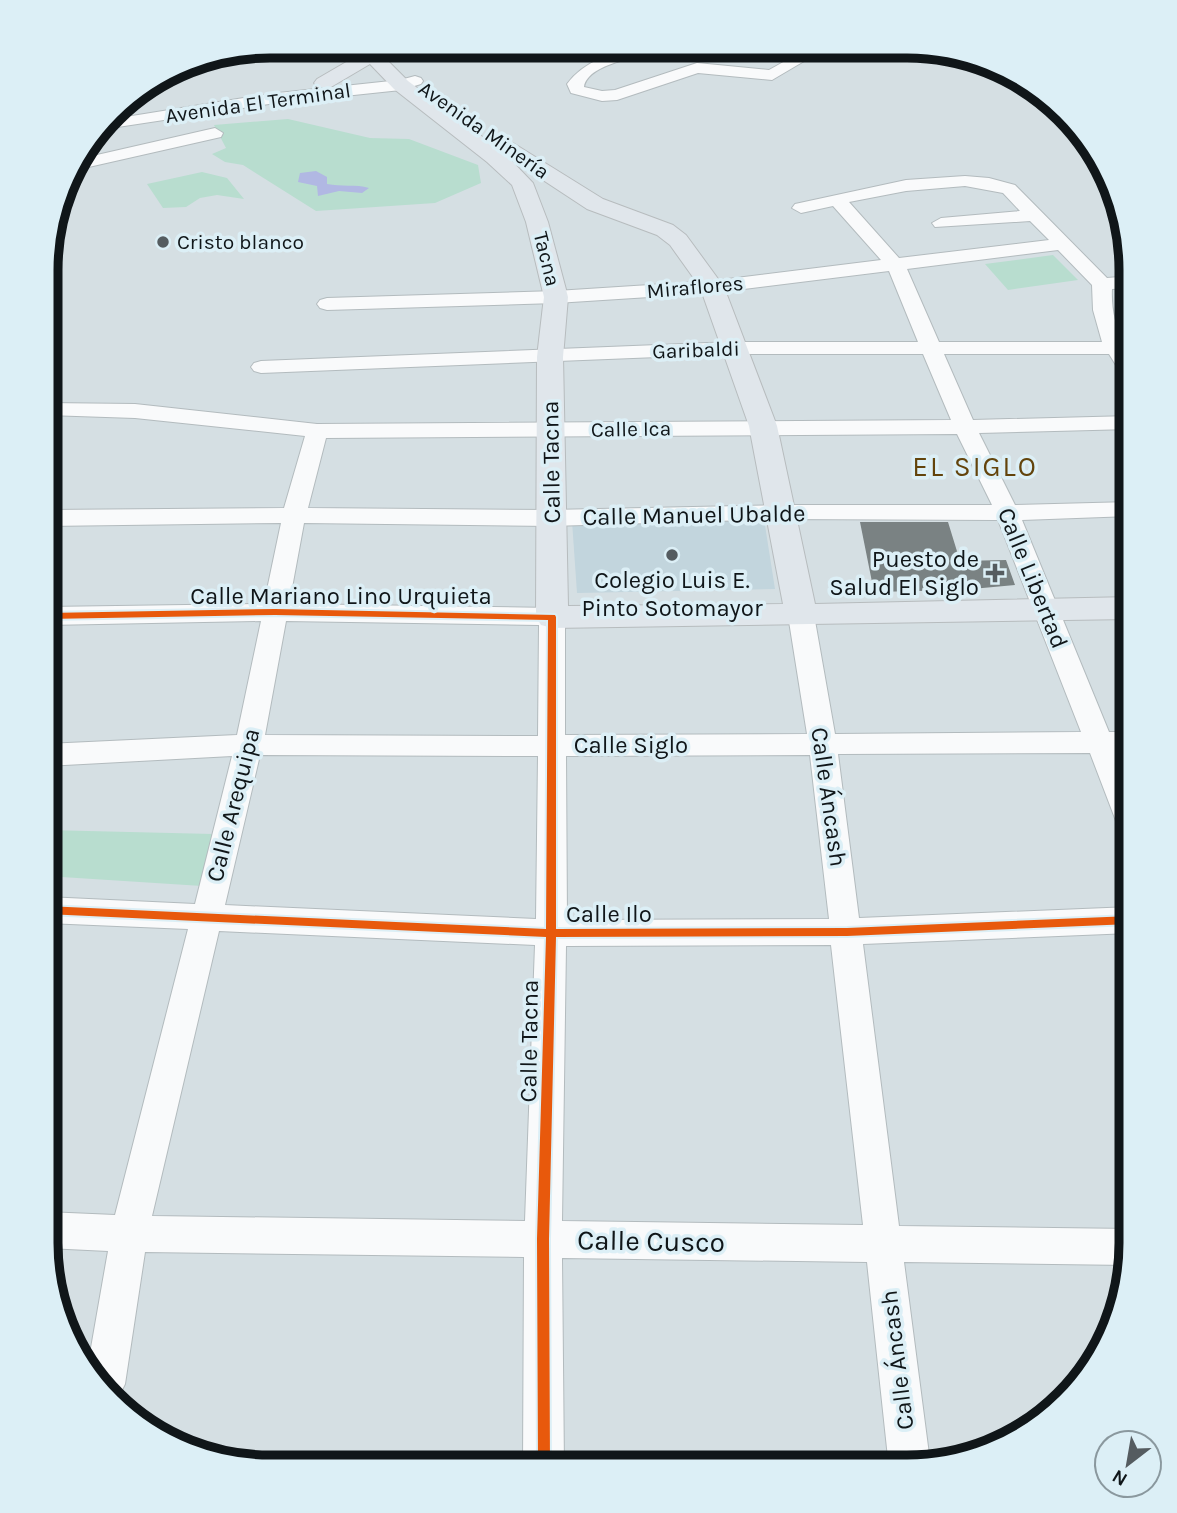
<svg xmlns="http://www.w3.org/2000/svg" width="1177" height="1513" font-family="Karla,sans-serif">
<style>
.built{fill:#c2d5dd}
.green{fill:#b8ddcf}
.water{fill:#b1b8e3}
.building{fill:#7a8283}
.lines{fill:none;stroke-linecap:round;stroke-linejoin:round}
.minor-casing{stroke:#b3bbbe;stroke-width:2}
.major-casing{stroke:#b7bcbe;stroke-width:2}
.minor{fill:#f9fafb;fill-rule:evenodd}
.major{fill:#e0e6eb;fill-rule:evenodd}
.cycleway-casing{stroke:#dceff6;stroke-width:4}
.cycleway{fill:#e8590c;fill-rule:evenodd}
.poi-dot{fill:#555c60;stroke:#dceff6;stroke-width:2.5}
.labels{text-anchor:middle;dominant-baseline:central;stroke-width:7;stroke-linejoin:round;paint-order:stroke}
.far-street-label{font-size:21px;fill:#101619;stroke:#dceff6}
.far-poi-label{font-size:21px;fill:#101619;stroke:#dceff6;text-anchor:start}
.street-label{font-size:24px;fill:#101619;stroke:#dceff6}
.poi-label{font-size:24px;fill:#101619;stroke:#dceff6;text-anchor:end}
.quarter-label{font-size:28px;letter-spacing:2px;fill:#63440c;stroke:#dceff6}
.near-street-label{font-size:28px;fill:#101619;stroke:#dceff6}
.rim{fill:none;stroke:#101619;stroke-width:9}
</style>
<rect width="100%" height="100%" fill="#d5dfe3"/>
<!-- built -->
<polygon class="built" points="764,519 775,589 577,593 572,521"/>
<!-- green -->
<g class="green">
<polygon points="288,119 370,138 409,139 478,165 481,183 435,203 316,211 243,165 225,162 212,154 226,148 214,125"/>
<polygon points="202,172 227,178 244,199 217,195 200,198 186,207 163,208 147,184"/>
<polygon points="1053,255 1078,280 1008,290 985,264"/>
<polygon points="46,830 213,834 202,886 46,876"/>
</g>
<!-- water -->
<path class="water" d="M316 171 327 177V184C341 187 356 184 369 188L362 193 339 191 318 196 317 186 298 182 300 173Z"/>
<!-- building -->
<polygon class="building" points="860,522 948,522 960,561 1006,560 1015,585 961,590 874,592"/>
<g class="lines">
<defs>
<g id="minor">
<polygon points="376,46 391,46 382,53 377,51"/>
<path d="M641 47H674L672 50C651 55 588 61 584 87L602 91 615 90 697 63 769 70 810 47H828L772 80 698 73 617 100 602 101 571 93 567 84C585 60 613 53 641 47Z"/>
<path d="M683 47H737C728 55 691 55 683 47Z"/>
<polygon points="415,76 421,78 423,81 421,84 401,90 269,104 98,130 107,120 269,94 400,80"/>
<polygon points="215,128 223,133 221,137 71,171 75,160"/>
<path d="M965 176 989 178 1015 185 1107 278 1131 276V288L1112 289C1111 308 1115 325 1123 342H1131V380L1124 378 1109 354H944L973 420 1131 416V429L979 433 1015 505 1131 502V516L1022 520 1109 732H1131V752H1117L1131 786V832L1121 829 1116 821 1090 753 838 754 859 918 1131 907V933L863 944 899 1226 1131 1229 1128 1265 904 1262 930 1462 907 1467H889L867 1262 562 1258 564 1467 523 1466 524 1257 145 1252 125 1384 118 1398 88 1365 108 1251 47 1248 46 1212 115 1215 188 929 46 923V897L195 904 232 756 46 766V744L237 735 261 621 47 625V607L264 604 281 523 47 526V510L284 508 305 436 135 418 47 415V403L135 404 317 424 951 420 923 354H733L261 373 254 371 251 367 254 363 261 361 733 342H918L889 271 712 293 556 303 327 310 320 308 317 304 320 300 327 298 556 291 712 281 881 260 833 206 801 213 792 208 795 204 906 180ZM965 186 1003 193 1020 211 941 218 932 223 935 227 1030 221 1049 240 899 258 849 202 906 191ZM1058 250 1092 285 1093 310 1102 342H939L907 269ZM957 434 992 505H782L551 510 308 508 326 438ZM782 519 998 520 1081 732 835 734 814 615 810 609 801 606 792 609 788 615 807 734 565 735V617L561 611 552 608 289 604 304 523 551 526ZM286 621 539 625 538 736 265 735ZM260 755 538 756 536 919 225 905ZM810 755 829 919 567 920 566 756ZM219 931 535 945 525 1221 152 1216ZM831 945 863 1225 562 1221 566 946Z"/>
</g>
<path id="major" d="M354 46H373L408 81 496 147 499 143H513L603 199 673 225 686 235 724 287 777 426 815 604 1131 597V619L552 628 541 625 536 617 537 357 544 297 526 222 512 185 487 162 394 89 370 64 331 87H317L314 83 317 79 360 54ZM508 157 587 209 657 235 670 245 700 287 749 426 783 604 568 606 563 357 568 297 548 222 533 183Z"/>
</defs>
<!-- minor casing -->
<use href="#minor" class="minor-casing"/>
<!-- major casing -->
<use href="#major" class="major-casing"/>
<!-- minor -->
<use href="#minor" class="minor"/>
<!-- major -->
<use href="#major" class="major"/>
<defs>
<polygon id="cycleway" points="275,609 555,615 556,617 556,929 847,928 1131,916 1131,924 847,936 556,937 549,1239 550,1466 538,1466 537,1239 546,937 46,914 46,906 546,929 548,620 275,615 47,619 47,613"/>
</defs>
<!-- cycleway casing -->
<use href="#cycleway" class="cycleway-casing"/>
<!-- cycleway -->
<use href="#cycleway" class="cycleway"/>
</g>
<!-- markers -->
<g class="poi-dot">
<circle cx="163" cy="242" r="7"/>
<circle cx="672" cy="555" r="7"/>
<path d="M991.5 562.5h7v7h7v7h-7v7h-7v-7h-7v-7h7z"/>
</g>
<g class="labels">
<!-- far-street labels -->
<g class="far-street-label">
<text transform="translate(258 103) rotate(-8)">Avenida El Terminal</text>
<text transform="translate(484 130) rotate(35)">Avenida Minería</text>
<text transform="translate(547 259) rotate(76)">Tacna</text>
<text transform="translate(695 287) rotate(-5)">Miraflores</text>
<text transform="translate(696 350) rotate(-2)">Garibaldi</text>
<text transform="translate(631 429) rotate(-1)">Calle Ica</text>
</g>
<!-- far-poi labels -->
<g class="far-poi-label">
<text x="177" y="242">Cristo blanco</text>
</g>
<!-- street labels -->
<g class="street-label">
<text transform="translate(551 462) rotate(-91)">Calle Tacna</text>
<text transform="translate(694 515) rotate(-1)">Calle Manuel Ubalde</text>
<text transform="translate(1033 578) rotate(68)">Calle Libertad</text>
<text x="341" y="596">Calle Mariano Lino Urquieta</text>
<text x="631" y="745">Calle Siglo</text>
<text transform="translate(829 797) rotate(82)">Calle Áncash</text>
<text transform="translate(233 805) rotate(-76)">Calle Arequipa</text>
<text x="609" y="914">Calle Ilo</text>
<text transform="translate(529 1041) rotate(-89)">Calle Tacna</text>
<text transform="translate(897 1360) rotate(-97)">Calle Áncash</text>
</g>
<!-- poi labels -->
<g class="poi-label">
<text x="979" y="559">Puesto de<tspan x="979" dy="28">Salud El Siglo</tspan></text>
<text x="672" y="580" text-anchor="middle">Colegio Luis E.<tspan x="672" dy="28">Pinto Sotomayor</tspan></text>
</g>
<!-- quarter labels -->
<g class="quarter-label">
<text x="975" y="466">EL SIGLO</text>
</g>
<!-- near-street labels -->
<g class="near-street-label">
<text transform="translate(651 1241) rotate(1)">Calle Cusco</text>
</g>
</g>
<!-- crop -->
<path d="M0 0H1177V1513H0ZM270 58H907A212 212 0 0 1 1119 270V1243A212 212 0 0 1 907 1455H270A212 212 0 0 1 58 1243V270A212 212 0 0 1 270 58Z" fill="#dceff6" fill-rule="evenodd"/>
<path class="rim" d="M270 58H907A212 212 0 0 1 1119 270V1243A212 212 0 0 1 907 1455H270A212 212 0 0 1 58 1243V270A212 212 0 0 1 270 58Z"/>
<!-- north arrow -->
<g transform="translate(1128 1464) rotate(211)"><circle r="33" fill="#dceff6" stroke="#8a989e" stroke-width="2"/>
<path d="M0-5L12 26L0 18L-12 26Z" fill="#555c60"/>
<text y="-10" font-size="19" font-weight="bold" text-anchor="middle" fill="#101619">N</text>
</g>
</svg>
